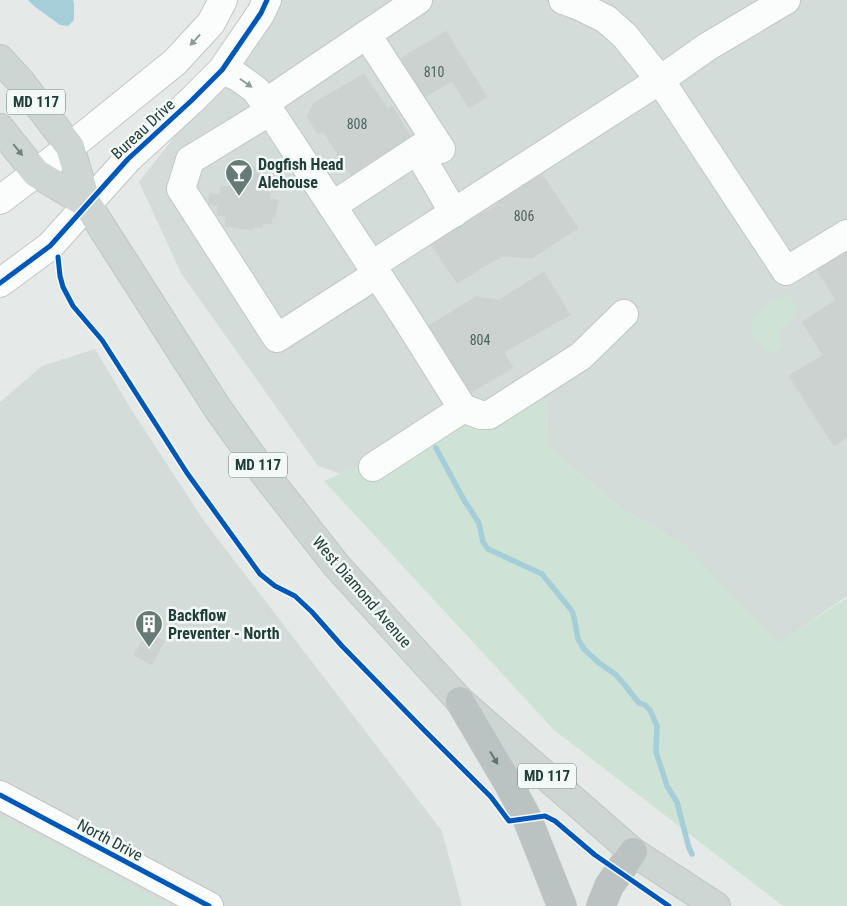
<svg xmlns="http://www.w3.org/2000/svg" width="847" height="906" font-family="'Roboto Condensed',sans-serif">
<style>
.built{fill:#d3dcd8}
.green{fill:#cee3d6}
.water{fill:#a5ced9}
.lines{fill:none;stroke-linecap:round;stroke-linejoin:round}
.stream{stroke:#a5ced9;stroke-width:5.5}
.building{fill:#ccd2d0;stroke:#ced3d1}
.minor-casing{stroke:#c2c7c5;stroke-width:30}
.major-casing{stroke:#bdc6c4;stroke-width:30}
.highway-casing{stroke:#bdc6c4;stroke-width:30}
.minor{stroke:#fbfcfc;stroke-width:28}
.major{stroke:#ced6d4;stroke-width:28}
.highway{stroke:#bac3c2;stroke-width:28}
.cycleway-casing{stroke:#f3f9f7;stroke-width:8}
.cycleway{stroke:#0057b8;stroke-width:5}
.oneway{fill:#8e9d9a}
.oneway2{fill:#6f827f}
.oneway3{fill:#5f7370}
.labels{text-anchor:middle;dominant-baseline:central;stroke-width:5;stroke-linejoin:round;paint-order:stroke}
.number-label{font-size:14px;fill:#4d6460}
.shield{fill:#f3f9f7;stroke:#617672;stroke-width:1}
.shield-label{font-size:15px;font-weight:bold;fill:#223e39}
.street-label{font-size:16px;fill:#223e39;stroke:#f3f9f7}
.poi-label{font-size:16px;font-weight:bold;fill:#223e39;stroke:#f3f9f7;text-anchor:start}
</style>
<rect width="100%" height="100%" fill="#e5eae8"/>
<!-- built -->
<g class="built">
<polygon points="281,0 847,0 847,596 778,644 738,606 686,546 619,507 547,446 546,399 368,483 318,466 181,273 139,182"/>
<polygon points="95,349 131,409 204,521 442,831 462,906 0,906 0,402 42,366"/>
</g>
<!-- green -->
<g class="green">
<path d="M788 295 798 310 780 331 782 349 768 353 753 335 751 320C763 305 770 301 788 295Z"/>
<polygon points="518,388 546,399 547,446 619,507 686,546 778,643 847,598 847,906 783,906 554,730 324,481 418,438"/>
<polygon points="0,816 47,840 79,859 114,876 171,906 0,906"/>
</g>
<!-- water -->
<polygon class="water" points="28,0 73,0 74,4 74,20 68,26 60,25 34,6"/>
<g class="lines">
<!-- stream -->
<polyline class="stream" points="436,448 464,500 479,523 483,542 488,549 542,574 572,611 574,617 578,639 584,649 599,663 615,674 624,684 639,703 645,705 650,710 657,726 656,752 667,786 677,802 689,848 692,854"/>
</g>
<!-- building -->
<g class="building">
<polygon points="446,31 487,97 469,108 452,81 416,102 392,64"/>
<polygon points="364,74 388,109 392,106 416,145 356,184 323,131 318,134 307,117 314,103"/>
<polygon points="534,162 578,228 532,258 502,256 457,283 430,243 499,204 491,189"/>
<polygon points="249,164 257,168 260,172 262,182 260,191 270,192 269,199 278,200 275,217 272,217 271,224 263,223 262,228 254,227 253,230 225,226 226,216 217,215 218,206 208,204 210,193 220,195 221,186 230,187 233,173 236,169 240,166"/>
<polygon points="847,247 847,437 834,446 789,376 823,355 802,322 836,300 815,267"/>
<polygon points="544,272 570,315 504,352 513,368 468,394 427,327 476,297 499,300"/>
<polygon points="147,632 164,641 152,665 134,655"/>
</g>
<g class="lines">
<defs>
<g id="minor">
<polyline points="563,0 579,6 606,19 625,36 660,80 786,271 847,234"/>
<polyline points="367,35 441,149"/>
<polyline points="222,70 238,77 256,90 406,318 460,404 462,408 459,411 373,467"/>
<polyline points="265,103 418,0"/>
<polyline points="270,111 190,160 181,189 277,338 377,274"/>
<polyline points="417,150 454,213"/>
<polyline points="0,200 70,147 175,62 211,23 223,0"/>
<polyline points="332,206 434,139"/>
<polyline points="372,265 660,80 707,47 786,0"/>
<polyline points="0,283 50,246 128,159 191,101 222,70 261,13 267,0"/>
<polyline points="462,408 481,415 489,415 581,356 624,314"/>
<polyline points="0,795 209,906"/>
</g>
<g id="major">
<polyline points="0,59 21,82 70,147 87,204 218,409 264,473 336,565 460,701 633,852 716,906"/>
<polyline points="0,128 36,173 87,204"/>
</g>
<g id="highway">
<polyline points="460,701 510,786 527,818 562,906"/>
<polyline points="601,906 609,886 633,852"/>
</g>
</defs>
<!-- minor casing -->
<use href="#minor" class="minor-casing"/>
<!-- major casing -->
<use href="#major" class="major-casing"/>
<!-- highway casing -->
<use href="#highway" class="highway-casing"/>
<!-- minor -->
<use href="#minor" class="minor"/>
<!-- major -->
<use href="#major" class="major"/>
<!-- highway -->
<use href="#highway" class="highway"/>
<defs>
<g id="cycleway">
<polyline points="58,257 60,276 63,287 73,306 102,340 187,473 260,574 275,586 295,596 312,612 342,646 422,728 491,797 509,821 545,816 555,821 595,855 669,906"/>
<polyline points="0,283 50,246 128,159 191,101 222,70 261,13 267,0"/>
<polyline points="0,795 209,906"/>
</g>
</defs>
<!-- cycleway casing -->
<use href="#cycleway" class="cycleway-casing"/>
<!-- cycleway -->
<use href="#cycleway" class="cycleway"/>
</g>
<!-- one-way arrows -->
<defs><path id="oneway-solid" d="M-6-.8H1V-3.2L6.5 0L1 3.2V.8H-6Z" transform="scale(1.25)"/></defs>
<g class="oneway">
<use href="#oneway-solid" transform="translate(195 40) rotate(133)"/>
<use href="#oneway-solid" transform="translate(246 83) rotate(35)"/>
</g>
<use class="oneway2" href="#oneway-solid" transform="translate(18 150) rotate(51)"/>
<use class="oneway3" href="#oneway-solid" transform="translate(494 758) rotate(59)"/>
<!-- icons -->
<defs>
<symbol id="bar-pin" viewBox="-11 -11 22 30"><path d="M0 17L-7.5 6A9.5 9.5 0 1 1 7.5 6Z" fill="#667a76" stroke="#f3f9f7"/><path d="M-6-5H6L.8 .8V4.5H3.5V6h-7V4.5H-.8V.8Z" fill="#fff"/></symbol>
<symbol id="building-pin" viewBox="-11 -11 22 30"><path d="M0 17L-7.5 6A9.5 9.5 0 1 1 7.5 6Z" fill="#667a76" stroke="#f3f9f7"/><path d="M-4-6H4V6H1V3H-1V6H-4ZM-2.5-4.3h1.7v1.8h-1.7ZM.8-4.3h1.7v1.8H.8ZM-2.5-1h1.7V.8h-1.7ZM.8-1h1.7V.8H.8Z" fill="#fff"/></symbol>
</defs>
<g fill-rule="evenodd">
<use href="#bar-pin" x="223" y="157" width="32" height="43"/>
<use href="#building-pin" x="133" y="608" width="32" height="43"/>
</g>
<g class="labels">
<!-- number labels -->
<g class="number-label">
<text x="434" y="72">810</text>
<text x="357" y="124">808</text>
<text x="524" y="216">806</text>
<text x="480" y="340">804</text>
</g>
<!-- shield labels -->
<g class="shield">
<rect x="7" y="89.5" width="58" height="25" rx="4"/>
<rect x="229" y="452.5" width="58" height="25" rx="4"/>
<rect x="518" y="763.5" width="58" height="25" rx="4"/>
</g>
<g class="shield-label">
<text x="36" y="102">MD 117</text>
<text x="258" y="465">MD 117</text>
<text x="547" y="776">MD 117</text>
</g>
<!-- street labels -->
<g class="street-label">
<text transform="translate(143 129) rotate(-43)">Bureau Drive</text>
<text transform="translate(362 592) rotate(49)">West Diamond Avenue</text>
<text transform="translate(110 840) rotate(28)">North Drive</text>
</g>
<!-- poi labels -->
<g class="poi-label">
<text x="258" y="164">Dogfish Head<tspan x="258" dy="18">Alehouse</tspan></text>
<text x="168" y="615">Backflow<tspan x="168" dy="18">Preventer - North</tspan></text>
</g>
</g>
</svg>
